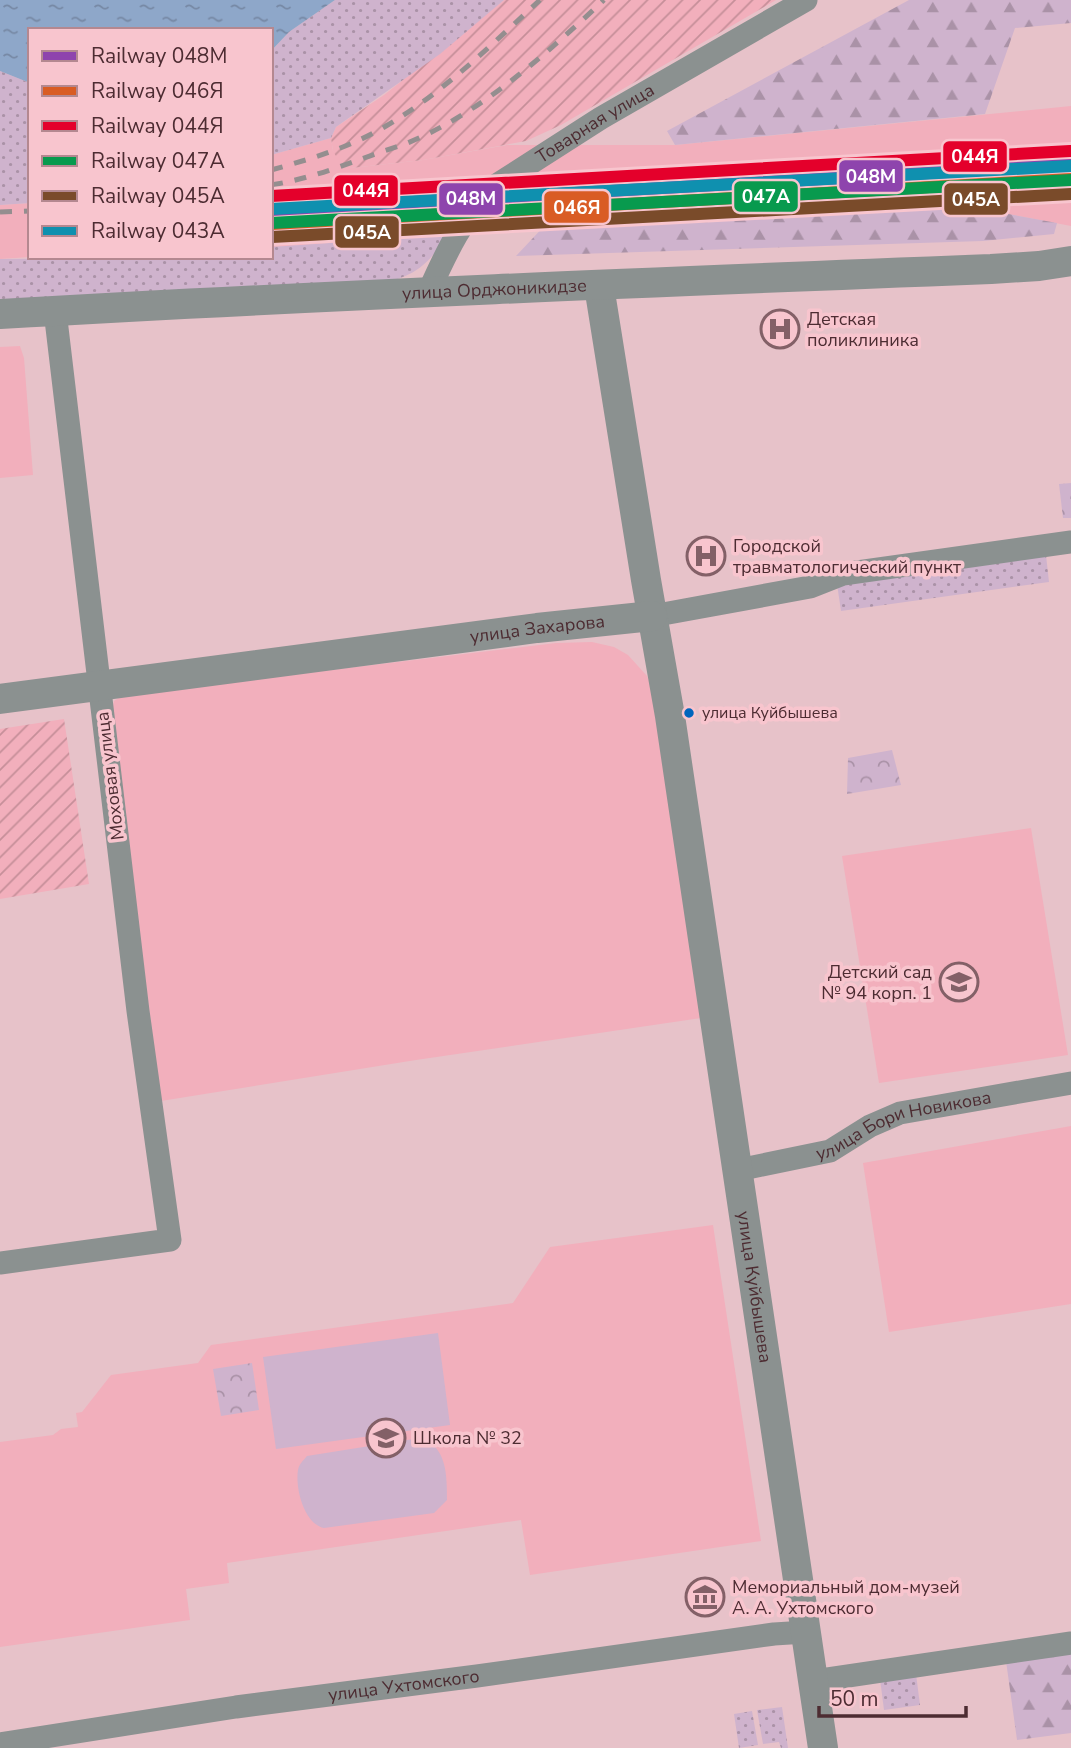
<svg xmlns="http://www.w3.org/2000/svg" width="1071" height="1748" font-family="'Nunito Sans',sans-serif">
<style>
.built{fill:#f2afbc}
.industrial{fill:url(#industrial-furrows)}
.grass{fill:url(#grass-dots)}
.forest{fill:url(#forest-firs)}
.park{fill:url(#park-crowns)}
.pitch{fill:#cfb3cd}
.water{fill:url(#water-ripples)}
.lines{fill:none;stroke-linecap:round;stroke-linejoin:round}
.minor{stroke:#8b9190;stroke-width:23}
.tertiary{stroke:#8b9190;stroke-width:30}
.rail{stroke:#948e8f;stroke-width:5;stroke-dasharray:12 12;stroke-linecap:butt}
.rail-1-casing{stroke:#f8c5ce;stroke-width:18}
.rail-2-casing{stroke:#f8c5ce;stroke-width:18}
.rail-3-casing{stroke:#f8c5ce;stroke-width:18}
.rail-4-casing{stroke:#f8c5ce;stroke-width:18}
.rail-5-casing{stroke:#f8c5ce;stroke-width:18}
.rail-6-casing{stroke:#f8c5ce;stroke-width:18}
.rail-1{stroke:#8e44ad;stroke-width:12}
.rail-2{stroke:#d95c24;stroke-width:12}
.rail-3{stroke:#e4002b;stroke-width:12}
.rail-4{stroke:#089a4e;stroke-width:12}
.rail-5{stroke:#7a4b2a;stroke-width:12}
.rail-6{stroke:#0f90af;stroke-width:12}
.bus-dot{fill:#0065bd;stroke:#f8c5ce;stroke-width:2.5}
.labels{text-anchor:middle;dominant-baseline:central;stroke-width:7;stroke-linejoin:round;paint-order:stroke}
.bus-label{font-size:16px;fill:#4d2c32;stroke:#f8c5ce;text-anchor:start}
.street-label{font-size:18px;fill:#4d2c32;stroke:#f8c5ce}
.poi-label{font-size:18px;fill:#4d2c32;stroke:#f8c5ce;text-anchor:start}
.line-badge{stroke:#f8c5ce;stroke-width:2.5}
.badge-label{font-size:19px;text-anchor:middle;font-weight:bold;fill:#fff}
</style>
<defs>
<pattern id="industrial-furrows" width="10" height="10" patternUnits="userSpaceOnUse" patternTransform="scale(1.75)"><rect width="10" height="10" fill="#f2afbc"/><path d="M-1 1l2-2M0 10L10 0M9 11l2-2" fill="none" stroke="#c68f99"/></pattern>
<pattern id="grass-dots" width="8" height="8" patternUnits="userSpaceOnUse" patternTransform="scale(1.75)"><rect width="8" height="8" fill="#cfb3cd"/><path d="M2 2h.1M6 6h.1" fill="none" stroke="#aa92a7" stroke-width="1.8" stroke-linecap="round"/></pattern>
<pattern id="forest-firs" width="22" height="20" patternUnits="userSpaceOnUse" patternTransform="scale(1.75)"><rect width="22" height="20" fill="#cfb3cd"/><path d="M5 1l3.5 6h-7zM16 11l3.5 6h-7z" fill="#aa92a7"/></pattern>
<pattern id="park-crowns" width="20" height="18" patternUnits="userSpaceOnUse" patternTransform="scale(1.75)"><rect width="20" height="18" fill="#cfb3cd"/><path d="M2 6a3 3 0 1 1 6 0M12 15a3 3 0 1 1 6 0" fill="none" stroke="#aa92a7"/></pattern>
<pattern id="water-ripples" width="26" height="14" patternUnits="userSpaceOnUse" patternTransform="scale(1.75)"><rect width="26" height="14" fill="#8ea7c9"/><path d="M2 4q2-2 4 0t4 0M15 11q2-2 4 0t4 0" fill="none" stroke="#7688a4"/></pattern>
</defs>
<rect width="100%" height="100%" fill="#e7c2c9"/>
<!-- built -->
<g class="built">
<polygon points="1071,106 1071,226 981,209 893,201 839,202 548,222 449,235 271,247 271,155 331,138 333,151 351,168 423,160 507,145 675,145"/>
<polygon points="30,203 30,257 0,259 0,205"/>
<polygon points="20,346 24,358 33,475 0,478 0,347"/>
<polygon points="592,642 614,647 628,655 647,676 651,686 701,1018 416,1060 161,1101 111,714 114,701 123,695 556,643"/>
<polygon points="1031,828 1068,1055 879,1083 842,856"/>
<polygon points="1071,1126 1071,1304 889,1332 863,1163"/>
<polygon points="713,1225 761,1541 530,1575 521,1520 227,1563 229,1583 186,1589 190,1620 0,1647 0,1442 53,1435 61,1429 78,1427 76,1413 82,1412 111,1375 198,1363 211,1345 513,1303 550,1247"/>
</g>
<!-- industrial -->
<g class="industrial">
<polygon points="504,0 776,0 561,125 526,141 423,160 351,168 340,163 333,151 331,138 336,127 384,95"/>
<polygon points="64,719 89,884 0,899 0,729"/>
</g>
<!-- grass -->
<g class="grass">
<polygon points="335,0 504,0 440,54 336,127 331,138 271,155 271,51 289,32"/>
<polygon points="0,71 30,83 30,203 0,205"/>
<path d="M449 235C427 263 422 272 386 283L0 305V259L271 257V247Z"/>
<polygon points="1046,555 1049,582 841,611 837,584"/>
<polygon points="916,1674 920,1705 884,1710 880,1679"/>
<polygon points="782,1707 788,1748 781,1748 779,1742 763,1744 757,1710"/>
<polygon points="752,1711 758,1745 739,1748 734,1714"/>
</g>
<!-- forest -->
<g class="forest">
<polygon points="909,0 1071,0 1071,23 1015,28 985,114 675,145 667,131"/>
<polygon points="893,201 981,209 1057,223 1054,234 983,241 516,256 548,222 839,202"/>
<polygon points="1071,1652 1071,1733 1017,1740 1006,1661"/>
</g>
<!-- park -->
<g class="park">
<polygon points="1071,483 1071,518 1063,518 1059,484"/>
<polygon points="892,750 901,785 847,794 848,758"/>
<polygon points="252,1363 259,1410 221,1416 213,1369"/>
</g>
<!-- pitch -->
<g class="pitch">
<polygon points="438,1333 450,1425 276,1449 263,1357"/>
<path d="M420 1438C447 1446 447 1475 447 1500L434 1513 324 1528C304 1524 295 1488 298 1470 299 1464 303 1461 307 1456Z"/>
</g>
<!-- water -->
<polygon class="water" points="0,0 335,0 289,32 271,51 271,30 30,30 30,83 0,71"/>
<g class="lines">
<!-- minor -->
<g class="minor">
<path id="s1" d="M429 291C446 253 464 214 495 186L601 118 806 0"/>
<polyline points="652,616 810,587 843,574 1071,542"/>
<path id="s2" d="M738 1170 830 1151 870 1126 900 1113 1071 1083"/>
<polyline points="0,1263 170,1240 138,1011 55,311"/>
<polyline points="814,1681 1071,1643"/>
<path id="s3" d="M0 1744 236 1707 477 1676 774 1634 806 1632"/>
</g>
<!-- tertiary -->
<g class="tertiary">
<path id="s4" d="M599 286 646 580 670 716 823 1748"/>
<path id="s5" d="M0 314C330 295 660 282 991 269L1039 266 1071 261"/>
<path id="s6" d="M0 699 537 628 652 616"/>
</g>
<!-- rail -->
<g class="rail">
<path d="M271 170C311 159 351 147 386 126 444 92 491 45 540 0"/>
<path d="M271 185C303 180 334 169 364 158 377 153 391 149 405 144 480 114 546 54 604 0"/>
<polyline points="317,208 440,188"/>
<polyline points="0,212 30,211"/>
</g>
<defs>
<polyline id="rail-1" points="271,210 1071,165"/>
<polyline id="rail-2" points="272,224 1071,179"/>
<polyline id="rail-3" points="271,196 1070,151"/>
<polyline id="rail-4" points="271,223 1071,180"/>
<polyline id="rail-5" points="272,237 1071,194"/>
<polyline id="rail-6" points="271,209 1070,166"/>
</defs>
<!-- rail-1 casing -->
<use href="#rail-1" class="rail-1-casing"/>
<!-- rail-2 casing -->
<use href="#rail-2" class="rail-2-casing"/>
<!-- rail-3 casing -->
<use href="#rail-3" class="rail-3-casing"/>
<!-- rail-4 casing -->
<use href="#rail-4" class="rail-4-casing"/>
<!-- rail-5 casing -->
<use href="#rail-5" class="rail-5-casing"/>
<!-- rail-6 casing -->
<use href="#rail-6" class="rail-6-casing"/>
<!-- rail-1 -->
<use href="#rail-1" class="rail-1"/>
<!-- rail-2 -->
<use href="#rail-2" class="rail-2"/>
<!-- rail-3 -->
<use href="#rail-3" class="rail-3"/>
<!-- rail-4 -->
<use href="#rail-4" class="rail-4"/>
<!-- rail-5 -->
<use href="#rail-5" class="rail-5"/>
<!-- rail-6 -->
<use href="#rail-6" class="rail-6"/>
</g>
<!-- icons -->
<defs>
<symbol id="hospital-ring" viewBox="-11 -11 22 22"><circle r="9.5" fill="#f8c5ce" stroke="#836067" stroke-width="1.5"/><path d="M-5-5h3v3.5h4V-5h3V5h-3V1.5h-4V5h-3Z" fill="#836067"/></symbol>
<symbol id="school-ring" viewBox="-11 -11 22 22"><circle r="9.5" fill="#f8c5ce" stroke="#836067" stroke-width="1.5"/><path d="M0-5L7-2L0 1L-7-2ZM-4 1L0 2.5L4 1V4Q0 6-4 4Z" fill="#836067"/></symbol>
<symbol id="museum-ring" viewBox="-11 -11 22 22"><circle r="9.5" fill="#f8c5ce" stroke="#836067" stroke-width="1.5"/><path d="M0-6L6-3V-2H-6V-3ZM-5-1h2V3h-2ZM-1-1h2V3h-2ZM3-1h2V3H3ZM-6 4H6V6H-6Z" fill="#836067"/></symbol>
</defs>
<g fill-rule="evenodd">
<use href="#hospital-ring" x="758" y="307" width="44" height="44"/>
<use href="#hospital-ring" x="684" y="534" width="44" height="44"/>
<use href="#school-ring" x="937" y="960" width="44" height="44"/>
<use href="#school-ring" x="364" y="1416" width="44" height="44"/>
<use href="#museum-ring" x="683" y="1575" width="44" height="44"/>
</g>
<!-- markers -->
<circle class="bus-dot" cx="689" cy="713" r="6"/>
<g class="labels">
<!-- bus labels -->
<g class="bus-label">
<text x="702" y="713">улица Куйбышева</text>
</g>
<!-- street labels -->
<g class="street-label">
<text stroke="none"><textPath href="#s1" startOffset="243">Товарная улица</textPath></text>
<text stroke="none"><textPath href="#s5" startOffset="495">улица Орджоникидзе</textPath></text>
<text stroke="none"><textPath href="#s6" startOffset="542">улица Захарова</textPath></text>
<text transform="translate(110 776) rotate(-97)">Моховая улица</text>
<text stroke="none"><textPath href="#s2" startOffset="173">улица Бори Новикова</textPath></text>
<text stroke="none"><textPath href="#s4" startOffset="1013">улица Куйбышева</textPath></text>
<text stroke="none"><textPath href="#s3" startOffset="408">улица Ухтомского</textPath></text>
</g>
<!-- poi labels -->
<g class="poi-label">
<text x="807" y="319">Детская<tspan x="807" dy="21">поликлиника</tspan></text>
<text x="733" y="546">Городской<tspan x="733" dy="21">травматологический пункт</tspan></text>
<text x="932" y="972" text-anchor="end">Детский сад<tspan x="932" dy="21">№ 94 корп. 1</tspan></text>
<text x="413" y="1438">Школа № 32</text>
<text x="732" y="1587">Мемориальный дом-музей<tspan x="732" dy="21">А. А. Ухтомского</tspan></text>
</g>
</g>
<g class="line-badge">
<rect x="942" y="140" width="66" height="33" rx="7" fill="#e4002b"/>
<rect x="838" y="159" width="66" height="34" rx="7" fill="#8e44ad"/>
<rect x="333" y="174" width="66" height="33" rx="7" fill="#e4002b"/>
<rect x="733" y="180" width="66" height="33" rx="7" fill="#089a4e"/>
<rect x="438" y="182" width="66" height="34" rx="7" fill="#8e44ad"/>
<rect x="943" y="182" width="66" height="34" rx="7" fill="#7a4b2a"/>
<rect x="543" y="190" width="67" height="34" rx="7" fill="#d95c24"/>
<rect x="334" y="215" width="66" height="34" rx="7" fill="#7a4b2a"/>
</g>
<g class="badge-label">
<text x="975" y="163">044Я</text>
<text x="871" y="183">048М</text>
<text x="366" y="197">044Я</text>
<text x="766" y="203">047А</text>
<text x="471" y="205">048М</text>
<text x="976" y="206">045А</text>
<text x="577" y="214">046Я</text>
<text x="367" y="239">045А</text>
</g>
<!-- legend -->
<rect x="28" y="28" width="245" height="231" fill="#f8c5ce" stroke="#b48890" stroke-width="2"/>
<rect x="42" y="51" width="35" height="10" fill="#8e44ad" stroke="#b48890" stroke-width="2"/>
<text x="91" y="63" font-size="21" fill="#4d2c32">Railway 048М</text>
<rect x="42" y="86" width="35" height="10" fill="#d95c24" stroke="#b48890" stroke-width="2"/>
<text x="91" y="98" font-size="21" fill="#4d2c32">Railway 046Я</text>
<rect x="42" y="121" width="35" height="10" fill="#e4002b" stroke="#b48890" stroke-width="2"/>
<text x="91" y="133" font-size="21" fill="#4d2c32">Railway 044Я</text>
<rect x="42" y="156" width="35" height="10" fill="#089a4e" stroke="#b48890" stroke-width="2"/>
<text x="91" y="168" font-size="21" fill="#4d2c32">Railway 047А</text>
<rect x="42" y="191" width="35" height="10" fill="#7a4b2a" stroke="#b48890" stroke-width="2"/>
<text x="91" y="203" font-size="21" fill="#4d2c32">Railway 045А</text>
<rect x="42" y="226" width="35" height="10" fill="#0f90af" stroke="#b48890" stroke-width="2"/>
<text x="91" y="238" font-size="21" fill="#4d2c32">Railway 043А</text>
<!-- scale -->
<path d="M819 1706v10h147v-10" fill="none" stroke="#4d2c32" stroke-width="3.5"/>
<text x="830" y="1706" font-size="21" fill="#4d2c32" stroke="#f8c5ce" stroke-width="5" paint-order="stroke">50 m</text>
</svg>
